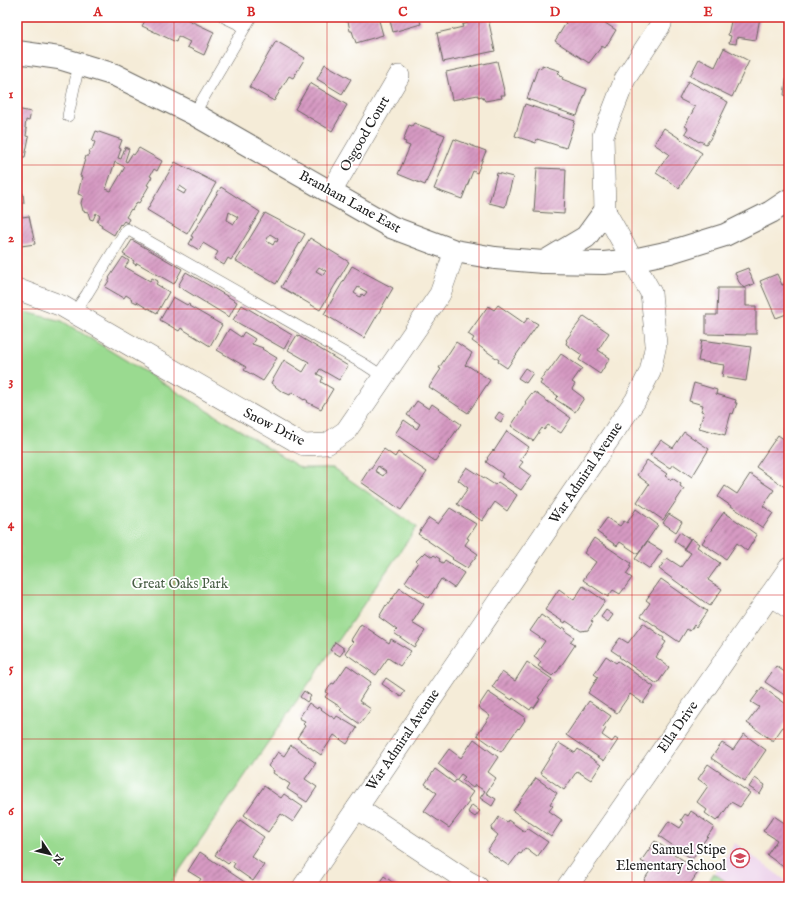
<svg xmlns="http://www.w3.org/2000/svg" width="806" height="904" font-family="'IM FELL English',serif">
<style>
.built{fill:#ecd1ea}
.grass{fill:url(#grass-tufts);stroke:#5b7b56}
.park{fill:#9ada90;stroke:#5b7b56}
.building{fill:url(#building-hatch);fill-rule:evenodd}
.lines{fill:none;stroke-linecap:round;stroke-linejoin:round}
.lane-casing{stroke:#68655e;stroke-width:12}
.street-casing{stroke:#68655e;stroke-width:22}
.secondary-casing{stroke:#68655e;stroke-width:24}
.lane{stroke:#fff;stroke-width:11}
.street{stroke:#fff;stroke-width:21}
.secondary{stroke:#fff;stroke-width:22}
.grid{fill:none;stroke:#d62828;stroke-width:1;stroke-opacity:0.55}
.labels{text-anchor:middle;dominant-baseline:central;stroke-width:3.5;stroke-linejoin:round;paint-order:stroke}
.street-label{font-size:14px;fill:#1c1c1c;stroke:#fff}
.park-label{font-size:14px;fill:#485e45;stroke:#fff}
.poi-label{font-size:14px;fill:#1c1c1c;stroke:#fff;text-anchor:end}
.neatline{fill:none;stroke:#d62828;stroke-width:1.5}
.grid-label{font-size:13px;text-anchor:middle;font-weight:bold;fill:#d62828}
</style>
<defs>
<pattern id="grass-tufts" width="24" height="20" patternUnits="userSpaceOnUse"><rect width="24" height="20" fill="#9ada90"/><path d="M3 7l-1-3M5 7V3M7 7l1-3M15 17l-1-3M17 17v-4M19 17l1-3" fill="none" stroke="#84ba7c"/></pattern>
<pattern id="building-hatch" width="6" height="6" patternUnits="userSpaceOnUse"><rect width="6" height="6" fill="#d69ac2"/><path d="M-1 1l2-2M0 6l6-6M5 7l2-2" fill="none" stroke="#ad7d9d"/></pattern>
</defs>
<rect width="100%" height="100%" fill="#fff"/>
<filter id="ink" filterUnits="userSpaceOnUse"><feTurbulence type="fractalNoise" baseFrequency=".025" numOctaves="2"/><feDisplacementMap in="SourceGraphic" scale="8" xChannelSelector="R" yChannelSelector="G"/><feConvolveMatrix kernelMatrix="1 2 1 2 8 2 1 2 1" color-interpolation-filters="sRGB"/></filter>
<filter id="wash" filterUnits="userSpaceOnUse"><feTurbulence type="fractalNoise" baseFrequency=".012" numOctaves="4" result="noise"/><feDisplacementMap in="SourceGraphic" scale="16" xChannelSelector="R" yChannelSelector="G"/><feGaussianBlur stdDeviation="0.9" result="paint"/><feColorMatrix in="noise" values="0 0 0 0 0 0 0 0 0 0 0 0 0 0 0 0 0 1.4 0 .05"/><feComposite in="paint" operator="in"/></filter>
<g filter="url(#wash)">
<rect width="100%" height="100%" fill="#f5ecd8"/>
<!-- built -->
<polygon class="built" points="735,843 789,883 789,887 705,887"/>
<!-- grass -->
<polygon class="grass" points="714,873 733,887 705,887"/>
<!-- park -->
<polygon class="park" points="17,310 62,321 301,468 333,468 417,527 168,887 17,887"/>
<g id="blocks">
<!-- building -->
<g class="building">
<polygon points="138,17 182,17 214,32 204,55 187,47 190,42 178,36 176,42 142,26 145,21"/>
<polygon points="345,17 378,17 383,35 356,43 352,31 350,31 348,21 346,22"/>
<polygon points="389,17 419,17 421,24 393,32"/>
<polygon points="475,17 488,18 495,51 443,62 437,33 463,27 462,25 468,23 467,19"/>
<polygon points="562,17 589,17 597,21 599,19 616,30 605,48 602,46 589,63 555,41 566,23 561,19"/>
<polygon points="732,17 760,17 756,40 737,37 736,44 729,43 731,36 728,35"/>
<polygon points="276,41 305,58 293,78 289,76 274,101 249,87"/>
<polygon points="724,48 749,61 732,97 690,76 699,59 715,67"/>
<polygon points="497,61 505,95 501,95 502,98 485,101 482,96 478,97 478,95 452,100 446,72"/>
<polygon points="325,64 351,79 342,94 317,79"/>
<polygon points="542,65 560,71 558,73 560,74 559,76 563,77 562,79 587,89 577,116 527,99 538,67 542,68"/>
<polygon points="788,68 789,68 789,96 784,95"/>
<polygon points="688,81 728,102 710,139 706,144 700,141 699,142 685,133 688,128 685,126 695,107 679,99"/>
<polygon points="310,83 347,105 332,131 295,109"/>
<polygon points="525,104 575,121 566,148 537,139 536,143 515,136"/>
<polygon points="17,109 31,112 29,121 26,120 25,128 27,129 26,136 29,137 25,157 22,157 21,166 20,166 18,174 21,174 20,184 17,183"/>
<polygon points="414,123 445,135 425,185 398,174 410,146 405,144 406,142 403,141 409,125 412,126"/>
<polygon points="664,128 702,153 679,188 656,173 669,154 654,144"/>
<path d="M96 131 122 140 119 148 121 149 118 158 121 159 125 147 129 149 125 161 127 162 132 154 134 155 139 148 162 161 157 171 154 169 150 176 152 177 147 185 149 186 139 203 137 202 132 210 131 209 126 217 129 219 127 223 124 221 121 225 120 224 114 235 101 227 102 225 97 222 100 216 96 213 93 220 90 219 88 212 83 211 81 203 83 196 78 194 82 177 80 176 86 156H88L90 150H92L95 142 92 141ZM115 162 125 167 111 191 106 189Z"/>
<polygon points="454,139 486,151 477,173 473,171 462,199 434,189"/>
<path d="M175 162 216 183 187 234 147 210ZM180 186 186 190 184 194 177 190Z"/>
<polygon points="537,168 566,169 564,214 534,212"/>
<polygon points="497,173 513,177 505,207 489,203"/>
<path d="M221 187 260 212 231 260 228 258 224 265 214 259 218 252 203 243 199 250 189 244 193 237 191 236ZM229 212 238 217 234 224 227 220Z"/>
<polygon points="23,193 24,203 22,203 22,217 29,216 35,244 21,246 20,242 17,243 17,194"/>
<path d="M265 213 305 234 276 284 236 261ZM270 234 278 239 277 242 275 241 273 245 266 241Z"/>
<path d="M310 238 349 262 320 310 281 287ZM319 267 326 271 323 275 316 271Z"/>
<polygon points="132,240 182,269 174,284 137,263 136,265 133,263 134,261 123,254"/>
<polygon points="123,257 129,261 125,267 150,281 152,278 158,281 156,284 169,292 157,313 148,308 148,309 137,302 137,303 131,300 132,299 126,295 124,298 105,287 110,279 109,278"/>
<path d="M352 266 393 288 364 338 324 314ZM358 287 367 292 364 296 362 294 360 297 354 293Z"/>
<polygon points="748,268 754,284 744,288 739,282 735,273"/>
<polygon points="186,272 237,302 229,317 178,286"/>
<polygon points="777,274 782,285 789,283 789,313 776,318 760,281"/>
<polygon points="718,288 746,288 746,306 756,306 756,334 746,334 746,335 706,334 706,315 717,315"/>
<polygon points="173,297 187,305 188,304 190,305 189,306 222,325 210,346 181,328 179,331 160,320"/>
<polygon points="242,305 292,335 284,349 233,320"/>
<polygon points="498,305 524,323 528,318 538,324 507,368 498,362 499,360 472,341 474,338 468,334 488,306 494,310"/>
<polygon points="584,316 609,333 598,350 610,358 600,374 579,360 582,355 566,344 567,341 566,340"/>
<polygon points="229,329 241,337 244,332 255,339 252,344 263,348 262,349 277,358 272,365 273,366 263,381 244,370 246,367 217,350"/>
<polygon points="297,335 348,366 339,380 320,369 317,374 323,377 321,382 333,389 321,409 307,402 308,401 305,399 304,400 292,392 290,395 281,391 271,383 284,360 303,372 309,362 288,350"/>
<polygon points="702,340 751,347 746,381 722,377 724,365 698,361"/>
<polygon points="456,342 472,353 465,365 466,366 467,365 490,380 468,413 429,387 441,369 439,368"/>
<polygon points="561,354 582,368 572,382 575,384 572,389 584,398 575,412 555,399 558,396 540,384 542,381 540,380 546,372 548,372"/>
<polygon points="525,368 533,373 526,383 518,378"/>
<polygon points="694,383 717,390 716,394 736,400 735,403 737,403 733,414 731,413 725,435 699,428 704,412 701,411 703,405 689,401"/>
<polygon points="534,392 571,418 561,433 548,425 544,430 542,428 533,441 511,426 526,403 525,402 531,394 532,395"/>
<polygon points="417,401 429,409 432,404 461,424 435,461 395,434 404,420 417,429 420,424 407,415"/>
<polygon points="499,412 505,416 501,422 495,418"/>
<polygon points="789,419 789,433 783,428"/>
<polygon points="507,431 529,447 520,460 523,462 519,467 531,476 521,490 501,477 503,474 486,462 488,459 487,458 493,450 494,451"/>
<polygon points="684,432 709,449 692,477 673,464 670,468 650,455 661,440 673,448"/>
<polygon points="778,435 789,443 789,490 756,467"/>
<path d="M384 449 395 457 398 452 427 472 401 510 361 482 370 468H371ZM378 466 386 472 383 476 375 471Z"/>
<polygon points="647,460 667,474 665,476 671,480 672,478 681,484 680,486 684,489 663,520 637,502 649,484 637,475"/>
<polygon points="467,467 495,485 498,482 517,495 507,511 495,502 482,521 457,504 468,488 458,480"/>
<polygon points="750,474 774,490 763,506 773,513 763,528 718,497 725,486 737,494"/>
<polygon points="450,508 476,524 467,538 469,539 465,545 478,554 467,568 452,559 453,558 418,534 429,518 438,524"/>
<polygon points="636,509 658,525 638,554 620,542 617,546 597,532 607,518 620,526 624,521 627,523"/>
<polygon points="724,512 757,535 747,551 737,543 726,559 702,543"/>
<polygon points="669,514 682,522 676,532 663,523"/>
<polygon points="680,532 690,539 684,548 674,541"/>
<polygon points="594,538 631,563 629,566 631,567 626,574 632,578 620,594 613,590 608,597 583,580 596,562 584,553"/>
<polygon points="691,538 699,544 697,547 720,563 708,580 722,589 710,606 659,569 667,558 681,567 691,553 684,549"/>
<polygon points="647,542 662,551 650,569 635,559"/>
<polygon points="425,552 432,557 434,555 440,559 439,561 443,563 445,560 464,573 454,588 441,579 429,598 405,582 418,562 416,561"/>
<polygon points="661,579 707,611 696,627 694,625 690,631 687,629 679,642 641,616 650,603 646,600"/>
<polygon points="583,586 605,601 591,621 593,622 588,630 581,631 566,621 565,623 545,610 559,589 574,600"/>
<polygon points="400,588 424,604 412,623 425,631 414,647 394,633 397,630 379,617 386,605 387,606"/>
<polygon points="606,610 613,615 608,622 601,617"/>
<polygon points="541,615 561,629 563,627 566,629 565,631 574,637 570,642 575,645 557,672 556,672 552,676 538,666 541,662 534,657 545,641 530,631"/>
<polygon points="643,623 664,638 663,640 666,642 656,657 669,667 657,684 619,657 620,656 611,650 620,638 628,643"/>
<polygon points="361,624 389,643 391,639 411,651 400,666 388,658 376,675 345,653 353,642 351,640"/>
<polygon points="335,642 345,649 340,656 330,650"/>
<polygon points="606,656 616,663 618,661 654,687 643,703 630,694 617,713 588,693 598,677 594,674"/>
<polygon points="527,662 552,679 538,698 540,699 534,708 532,707 530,710 513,698 512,700 492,687 502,672 515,681"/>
<polygon points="347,665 371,682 359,701 371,709 360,724 340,710 342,708 325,697 328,693 326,692 332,683 334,684"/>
<polygon points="776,666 786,673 789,669 789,698 765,682"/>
<polygon points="386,678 405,691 401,697 382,684"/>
<polygon points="762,687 789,706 789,718 773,741 747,723 759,707 751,702"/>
<polygon points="304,691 311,696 307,702 300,697"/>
<polygon points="488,692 525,717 524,719 525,720 519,729 518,728 501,752 477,735 490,716 478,707"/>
<polygon points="589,701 611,716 603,727 606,728 602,735 612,742 615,738 618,740 604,761 566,735"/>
<polygon points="309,703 317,709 318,707 335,719 337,716 357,728 347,744 334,735 321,755 297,738 305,726 303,724 305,721 299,718"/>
<polygon points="744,734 766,750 745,781 711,758 722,743 733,750"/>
<polygon points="474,739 498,757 488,772 496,778 486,793 496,799 492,806 480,798 485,791 475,785 473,788 462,780 465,777 461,774 457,779 438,764 449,749 461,758"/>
<polygon points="559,743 575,753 578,749 601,765 591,780 577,771 564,790 540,773"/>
<polygon points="291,745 316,763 305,779 317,787 307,802 287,789 290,784 273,773 274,771 268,766 278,752 284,756"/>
<polygon points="708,764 750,793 740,807 731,802 720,818 719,818 716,821 705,813 707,810 697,802 708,786 698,779"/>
<polygon points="435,769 454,783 456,780 473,792 468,799 469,802 449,828 424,811 437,793 425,784"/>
<polygon points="536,778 557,793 550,804 553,806 549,811 562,820 551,837 513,811"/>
<polygon points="755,778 765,785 760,794 749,787"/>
<polygon points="264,786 281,798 284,794 303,807 293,822 281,814 268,832 244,815"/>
<polygon points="472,805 480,811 475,817 468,812"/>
<polygon points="691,811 714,827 692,859 659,836 669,821 680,828 684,822 681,820 685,814 688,816"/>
<polygon points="774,816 789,826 789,871 767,855 777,840 763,831"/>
<polygon points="499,817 507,822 508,820 525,832 527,828 548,842 537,857 525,848 521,854 519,853 509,866 487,851 498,835 491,829"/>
<polygon points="240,820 264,837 251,856 264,865 253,881 233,867 235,863 231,861 228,864 215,855"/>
<polygon points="655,841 699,871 688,887 645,887 642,885 645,881 644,880 652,868 641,861"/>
<polygon points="200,852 249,885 248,887 195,887 201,879 188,871"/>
<polygon points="384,876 399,887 376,887"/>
</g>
</g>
</g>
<g filter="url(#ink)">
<use href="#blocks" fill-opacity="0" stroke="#68655e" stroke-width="1"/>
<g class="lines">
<defs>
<g id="lane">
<polyline points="224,17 245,27"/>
<polyline points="194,114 251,17"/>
<polyline points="68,116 79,64"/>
<polyline points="74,313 87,294 127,229 364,364 384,377"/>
</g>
<g id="street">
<polyline points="331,192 399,76"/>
<polyline points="17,289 62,306 294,440 304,445 327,444 346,431 440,294 455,251"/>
<polyline points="770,595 789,608"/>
<polyline points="357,808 467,881 478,887"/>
<polyline points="303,887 635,401 650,372 656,344 651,293 605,211 603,136 625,79 661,24 662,17"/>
<polyline points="567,887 789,568"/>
</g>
<g id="secondary">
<polyline points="17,52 59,58 115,75 194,114 391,227 455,251 495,258 543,262 604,263 633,260 670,252 725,235 771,212 789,200"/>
<polyline points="544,262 586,237 605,211"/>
</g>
</defs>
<!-- lane casing -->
<use href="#lane" class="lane-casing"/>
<!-- street casing -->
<use href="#street" class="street-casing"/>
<!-- secondary casing -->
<use href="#secondary" class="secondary-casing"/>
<!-- lane -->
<use href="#lane" class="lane"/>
<!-- street -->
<use href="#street" class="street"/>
<!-- secondary -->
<use href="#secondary" class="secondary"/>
</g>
</g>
<!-- grid -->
<path class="grid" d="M174 17V887M327 17V887M479 17V887M632 17V887M17 165H789M17 309H789M17 452H789M17 595H789M17 739H789"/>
<!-- icons -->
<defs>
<symbol id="school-ring" viewBox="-11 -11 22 22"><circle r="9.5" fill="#fff" stroke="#d1495b" stroke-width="1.5"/><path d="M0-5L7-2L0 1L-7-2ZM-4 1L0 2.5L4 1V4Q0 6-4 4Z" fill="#d1495b"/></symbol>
</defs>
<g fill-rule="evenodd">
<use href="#school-ring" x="729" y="847" width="22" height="22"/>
</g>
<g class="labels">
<!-- street labels -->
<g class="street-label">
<text transform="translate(365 134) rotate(-60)">Osgood Court</text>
<text transform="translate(350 202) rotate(29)">Branham Lane East</text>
<text transform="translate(274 427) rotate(27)">Snow Drive</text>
<text transform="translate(586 473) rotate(-56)">War Admiral Avenue</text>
<text transform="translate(678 727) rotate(-55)">Ella Drive</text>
<text transform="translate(403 740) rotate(-56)">War Admiral Avenue</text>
</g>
<!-- park labels -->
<g class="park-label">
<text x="180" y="584">Great Oaks Park</text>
</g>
<!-- poi labels -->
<g class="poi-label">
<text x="726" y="850">Samuel Stipe<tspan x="726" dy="16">Elementary School</tspan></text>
</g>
</g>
<!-- margin -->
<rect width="806" height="904" fill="none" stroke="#fff" stroke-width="44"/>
<!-- north arrow -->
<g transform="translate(50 854) rotate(125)" stroke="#ffffff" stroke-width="3" paint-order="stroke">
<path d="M0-3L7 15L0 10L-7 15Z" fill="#1c1c1c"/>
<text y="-6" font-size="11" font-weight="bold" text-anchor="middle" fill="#1c1c1c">N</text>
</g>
<rect x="22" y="22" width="762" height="860" class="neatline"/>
<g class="grid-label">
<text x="98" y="16">A</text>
<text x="251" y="16">B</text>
<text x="403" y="16">C</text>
<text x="555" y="16">D</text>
<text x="708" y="16">E</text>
<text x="11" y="98">1</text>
<text x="11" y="242">2</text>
<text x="11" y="385">3</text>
<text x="11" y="528">4</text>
<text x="11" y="672">5</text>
<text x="11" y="815">6</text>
</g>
</svg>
